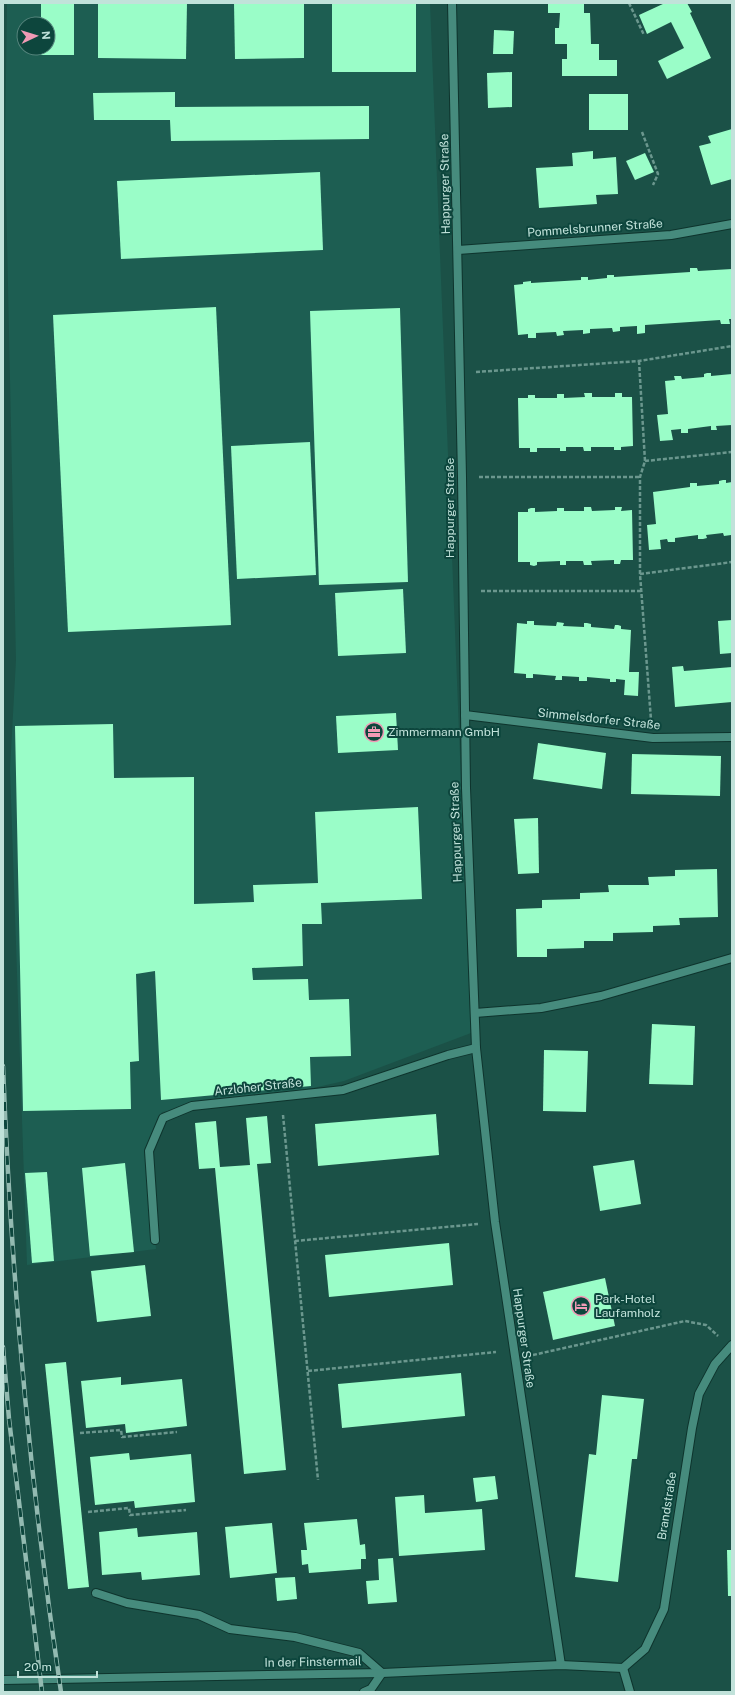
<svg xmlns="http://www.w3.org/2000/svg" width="735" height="1695" font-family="'Public Sans',sans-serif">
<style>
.built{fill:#1d5e52;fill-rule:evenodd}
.building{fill:#9afdc8}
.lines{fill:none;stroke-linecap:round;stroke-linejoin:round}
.service-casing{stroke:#0e342d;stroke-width:10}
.minor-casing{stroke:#0e342d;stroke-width:10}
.path{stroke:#6b978e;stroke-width:2.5;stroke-dasharray:4 2;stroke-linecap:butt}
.service{stroke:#468b7d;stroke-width:8}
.minor{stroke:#468b7d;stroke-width:8}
.rail-casing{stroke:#93bab1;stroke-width:4.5}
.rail{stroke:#0d463d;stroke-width:3;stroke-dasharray:9;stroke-linecap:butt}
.labels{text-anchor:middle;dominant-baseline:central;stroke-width:4;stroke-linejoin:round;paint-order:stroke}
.street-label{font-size:12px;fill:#c1e2da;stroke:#0d463d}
.poi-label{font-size:12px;fill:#c1e2da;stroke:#0d463d;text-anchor:start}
</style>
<rect width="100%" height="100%" fill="#1b5147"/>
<!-- built -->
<path class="built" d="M7 3H430L471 1033 344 1081 313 1088 162 1112 146 1149 156 1249 27 1265 10 769 16 660 5 145ZM24 24H48V48H24Z"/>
<!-- building -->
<g class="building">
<polygon points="41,3 74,3 74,55 41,55 41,48 48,48 48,24 41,24"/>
<polygon points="98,3 187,3 186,59 98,58"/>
<polygon points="234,3 304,3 304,58 235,59"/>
<rect x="332" y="3" width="84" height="69"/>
<polygon points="548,3 584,3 584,13 590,13 591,44 599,44 599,60 617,60 617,76 562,76 562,59 567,59 567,44 555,44 555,28 559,28 560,13 548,13"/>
<polygon points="665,3 687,3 692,12 690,13 711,58 667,79 658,61 684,48 671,22 647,34 639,15"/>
<polygon points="494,30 514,31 513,54 493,54"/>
<polygon points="512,72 512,107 488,108 487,73"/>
<polygon points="175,92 175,107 369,106 369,139 171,141 170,120 94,120 93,93"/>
<rect x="589" y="94" width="39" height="36"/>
<polygon points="732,129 732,179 711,185 699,146 711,143 708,136"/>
<polygon points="593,151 593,159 616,157 618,194 596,195 597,204 539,208 536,168 573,166 572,153"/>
<polygon points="645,153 654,172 635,180 626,161"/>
<polygon points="320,172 323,250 121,259 117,181"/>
<polygon points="690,268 697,268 698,271 732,269 732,319 729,319 730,324 721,324 720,320 645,325 645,333 637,334 637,326 620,327 620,331 613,332 612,328 590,329 590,333 583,334 583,330 563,331 564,335 557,336 556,332 536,333 536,338 528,338 528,334 518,335 514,285 523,284 523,282 531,281 531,283 581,280 581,277 588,277 588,280 607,278 607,275 614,275 614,277 690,272"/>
<polygon points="216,307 231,625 68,632 53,315"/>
<polygon points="400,308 408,582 319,585 310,311"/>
<polygon points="707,373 711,373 711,376 732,374 732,425 716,426 717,430 711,430 711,426 688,429 688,433 681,433 681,429 671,430 673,440 660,441 657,415 668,414 665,381 675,380 674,376 681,376 682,379 704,377 704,374"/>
<polygon points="584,393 592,393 592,397 615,397 615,393 622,393 622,397 632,397 633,446 621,447 621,450 614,450 614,447 591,447 591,451 584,451 583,447 566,447 566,451 560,451 560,448 537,448 537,452 530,452 530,448 519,448 518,398 528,398 528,395 535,395 535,398 557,398 557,394 564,394 564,398 585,397"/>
<polygon points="310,442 316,575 237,579 231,446"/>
<polygon points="723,480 726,480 726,483 732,482 731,535 724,536 723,533 706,535 707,538 703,539 698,539 698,535 675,538 675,542 668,542 667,539 660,540 661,549 649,550 647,525 656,524 653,492 690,487 690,483 697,483 697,486 719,484 719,481"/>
<polygon points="584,507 591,507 592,511 615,510 615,507 622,507 621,511 632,510 633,560 621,560 620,564 614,564 614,560 591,561 592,565 584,565 583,561 566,561 566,565 560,565 560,561 537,562 537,565 534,566 530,565 530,562 518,562 518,512 528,512 528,509 531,508 535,508 535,512 557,511 557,508 564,508 564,511 584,511"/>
<polygon points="403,589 406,653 338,656 335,593"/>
<polygon points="732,620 732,653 720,654 718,621"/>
<polygon points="527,621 534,621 534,625 556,626 557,622 564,623 563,626 584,627 584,623 587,623 591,624 591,627 614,629 615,625 618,625 621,626 621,629 631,630 629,672 639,672 638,696 624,695 625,680 616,679 616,682 610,682 610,679 587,677 587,681 579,681 579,677 562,676 562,680 555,680 556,676 533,674 533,678 526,678 526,674 514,673 517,623 527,624"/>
<polygon points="683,666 684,671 732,667 732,702 675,707 672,667"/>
<polygon points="396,713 398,750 338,753 336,716"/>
<polygon points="113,724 114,778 194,777 194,904 254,902 253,885 318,883 315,812 418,807 422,899 321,903 322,924 302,924 303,966 252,968 253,980 308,979 309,1000 349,999 351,1056 310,1057 311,1086 161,1100 155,971 136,974 139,1061 130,1062 131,1109 23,1111 15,726"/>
<polygon points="538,743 606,753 602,789 533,779"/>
<polygon points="632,754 721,756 720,796 631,794"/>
<polygon points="538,818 539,873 518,874 514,819"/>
<polygon points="717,869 718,917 679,918 680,925 653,926 653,932 613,933 613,941 584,941 584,948 547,949 547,957 517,957 516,909 542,908 542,900 580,899 580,893 609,892 608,885 649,885 648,877 675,876 675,870"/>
<polygon points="652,1024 695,1026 693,1085 649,1084"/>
<polygon points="544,1050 588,1051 586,1112 543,1111"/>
<polygon points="436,1114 439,1155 318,1166 315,1124"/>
<polygon points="267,1116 271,1163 257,1164 286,1470 244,1474 215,1168 199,1169 195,1123 216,1121 220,1167 250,1165 246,1118"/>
<polygon points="634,1160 641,1204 600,1211 593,1166"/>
<polygon points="125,1163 134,1252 90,1256 82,1168"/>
<polygon points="47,1172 54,1261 32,1263 25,1173"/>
<polygon points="449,1243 453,1285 329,1297 325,1255"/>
<polygon points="145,1265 151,1316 97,1322 91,1271"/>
<polygon points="605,1278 615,1326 553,1340 543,1292"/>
<polygon points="66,1362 89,1587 68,1589 45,1364"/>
<polygon points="461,1373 465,1416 342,1428 338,1384"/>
<polygon points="121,1377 121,1385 182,1379 187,1426 126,1433 125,1424 86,1428 81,1381"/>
<polygon points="602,1395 644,1399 637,1459 632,1459 618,1582 575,1577 589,1454 596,1455"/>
<polygon points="129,1453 130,1460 191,1454 195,1502 135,1508 134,1501 95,1505 90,1457"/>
<polygon points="495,1476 498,1499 476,1502 473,1478"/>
<polygon points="424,1495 425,1513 482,1509 485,1550 399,1556 395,1497"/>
<polygon points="357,1519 360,1545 365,1544 366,1559 361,1559 361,1569 309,1573 308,1564 302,1565 301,1550 307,1550 304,1523"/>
<polygon points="272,1523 277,1573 230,1578 225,1527"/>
<polygon points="137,1528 138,1537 197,1532 200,1575 142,1580 141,1572 102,1575 99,1532"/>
<polygon points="727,1550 732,1550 732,1596 728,1596"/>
<polygon points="393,1558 397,1602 368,1604 366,1581 379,1580 378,1559"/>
<polygon points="295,1577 297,1599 277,1601 275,1578"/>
</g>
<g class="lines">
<defs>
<polyline id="service" points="96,1593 127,1603 199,1615 230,1629 295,1637 359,1653 382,1673 371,1689 364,1692"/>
<g id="minor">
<polyline points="452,3 462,477 466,788 476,1048 495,1222 561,1665"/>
<polyline points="458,250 671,235 732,224"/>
<polyline points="465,715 653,738 732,737"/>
<polyline points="475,1013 541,1008 601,996 732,958"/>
<polyline points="155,1240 149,1151 163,1118 192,1106 343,1090 448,1055 476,1048"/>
<polyline points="623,1668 645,1649 664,1609 692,1428 699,1394 715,1364 732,1345"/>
<polyline points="623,1668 630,1692"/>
<polyline points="3,1680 382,1673 561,1665 623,1668"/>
</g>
</defs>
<!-- service casing -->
<use href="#service" class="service-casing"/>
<!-- minor casing -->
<use href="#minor" class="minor-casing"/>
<!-- path -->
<g class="path">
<polyline points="629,3 644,35"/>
<polyline points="642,132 658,174 653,185"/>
<polyline points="639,361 645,461 640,477 640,574 651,720"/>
<polyline points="476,372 639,361 732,346"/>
<polyline points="645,461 732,452"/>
<polyline points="479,477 640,477"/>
<polyline points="640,574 732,562"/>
<polyline points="481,591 641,591"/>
<polyline points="283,1115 318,1480"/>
<polyline points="295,1241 478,1224"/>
<polyline points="533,1355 685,1321 706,1325 718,1336"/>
<polyline points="308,1371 496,1352"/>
<polyline points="80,1433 121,1430 122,1437 177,1432"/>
<polyline points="88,1512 129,1508 130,1515 186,1510"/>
</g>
<!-- service -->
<use href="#service" class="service"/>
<!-- minor -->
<use href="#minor" class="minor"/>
<defs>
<g id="rail">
<path d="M3 1066C11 1276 30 1484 61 1692"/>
<polyline points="3,1347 9,1419 42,1692"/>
</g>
</defs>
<!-- rail casing -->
<use href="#rail" class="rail-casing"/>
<!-- rail -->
<use href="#rail" class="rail"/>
</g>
<!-- icons -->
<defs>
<symbol id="office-ring" viewBox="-11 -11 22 22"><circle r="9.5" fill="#0d463d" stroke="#f09ab5" stroke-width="1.5"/><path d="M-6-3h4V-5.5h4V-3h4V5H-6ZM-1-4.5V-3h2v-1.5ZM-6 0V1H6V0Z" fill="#f09ab5"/></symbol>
<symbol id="hotel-ring" viewBox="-11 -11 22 22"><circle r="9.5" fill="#0d463d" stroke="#f09ab5" stroke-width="1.5"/><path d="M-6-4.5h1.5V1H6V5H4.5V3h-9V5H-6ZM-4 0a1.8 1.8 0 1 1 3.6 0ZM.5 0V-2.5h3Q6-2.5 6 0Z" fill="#f09ab5"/></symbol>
</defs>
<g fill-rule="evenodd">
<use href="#office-ring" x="363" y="721" width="22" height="22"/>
<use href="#hotel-ring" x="570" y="1295" width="22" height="22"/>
</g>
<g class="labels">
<!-- street labels -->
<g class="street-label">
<text transform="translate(445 184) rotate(-91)">Happurger Straße</text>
<text transform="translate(595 228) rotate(-4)">Pommelsbrunner Straße</text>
<text transform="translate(450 508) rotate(-90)">Happurger Straße</text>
<text transform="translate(599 719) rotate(6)">Simmelsdorfer Straße</text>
<text transform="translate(456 832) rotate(-92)">Happurger Straße</text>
<text transform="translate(258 1087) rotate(-6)">Arzloher Straße</text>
<text transform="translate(524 1338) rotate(82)">Happurger Straße</text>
<text transform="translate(667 1506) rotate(-81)">Brandstraße</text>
<text transform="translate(313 1662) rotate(-1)">In der Finstermail</text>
</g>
<!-- poi labels -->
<g class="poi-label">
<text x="388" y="732">Zimmermann GmbH</text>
<text x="595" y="1299">Park-Hotel<tspan x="595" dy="14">Laufamholz</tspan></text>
</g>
</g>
<!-- border -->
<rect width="735" height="1695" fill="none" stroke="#c1e2da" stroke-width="8"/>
<!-- north arrow -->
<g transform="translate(36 36) rotate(86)"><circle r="19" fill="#0d463d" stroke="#55847c"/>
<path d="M0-3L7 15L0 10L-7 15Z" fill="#f09ab5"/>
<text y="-6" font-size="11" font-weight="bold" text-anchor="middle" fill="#c1e2da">N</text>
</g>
<!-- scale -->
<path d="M18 1671v6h79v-6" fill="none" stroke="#c1e2da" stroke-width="2"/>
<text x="24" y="1671" font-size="12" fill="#c1e2da" stroke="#0d463d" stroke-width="3" paint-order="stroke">20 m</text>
</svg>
